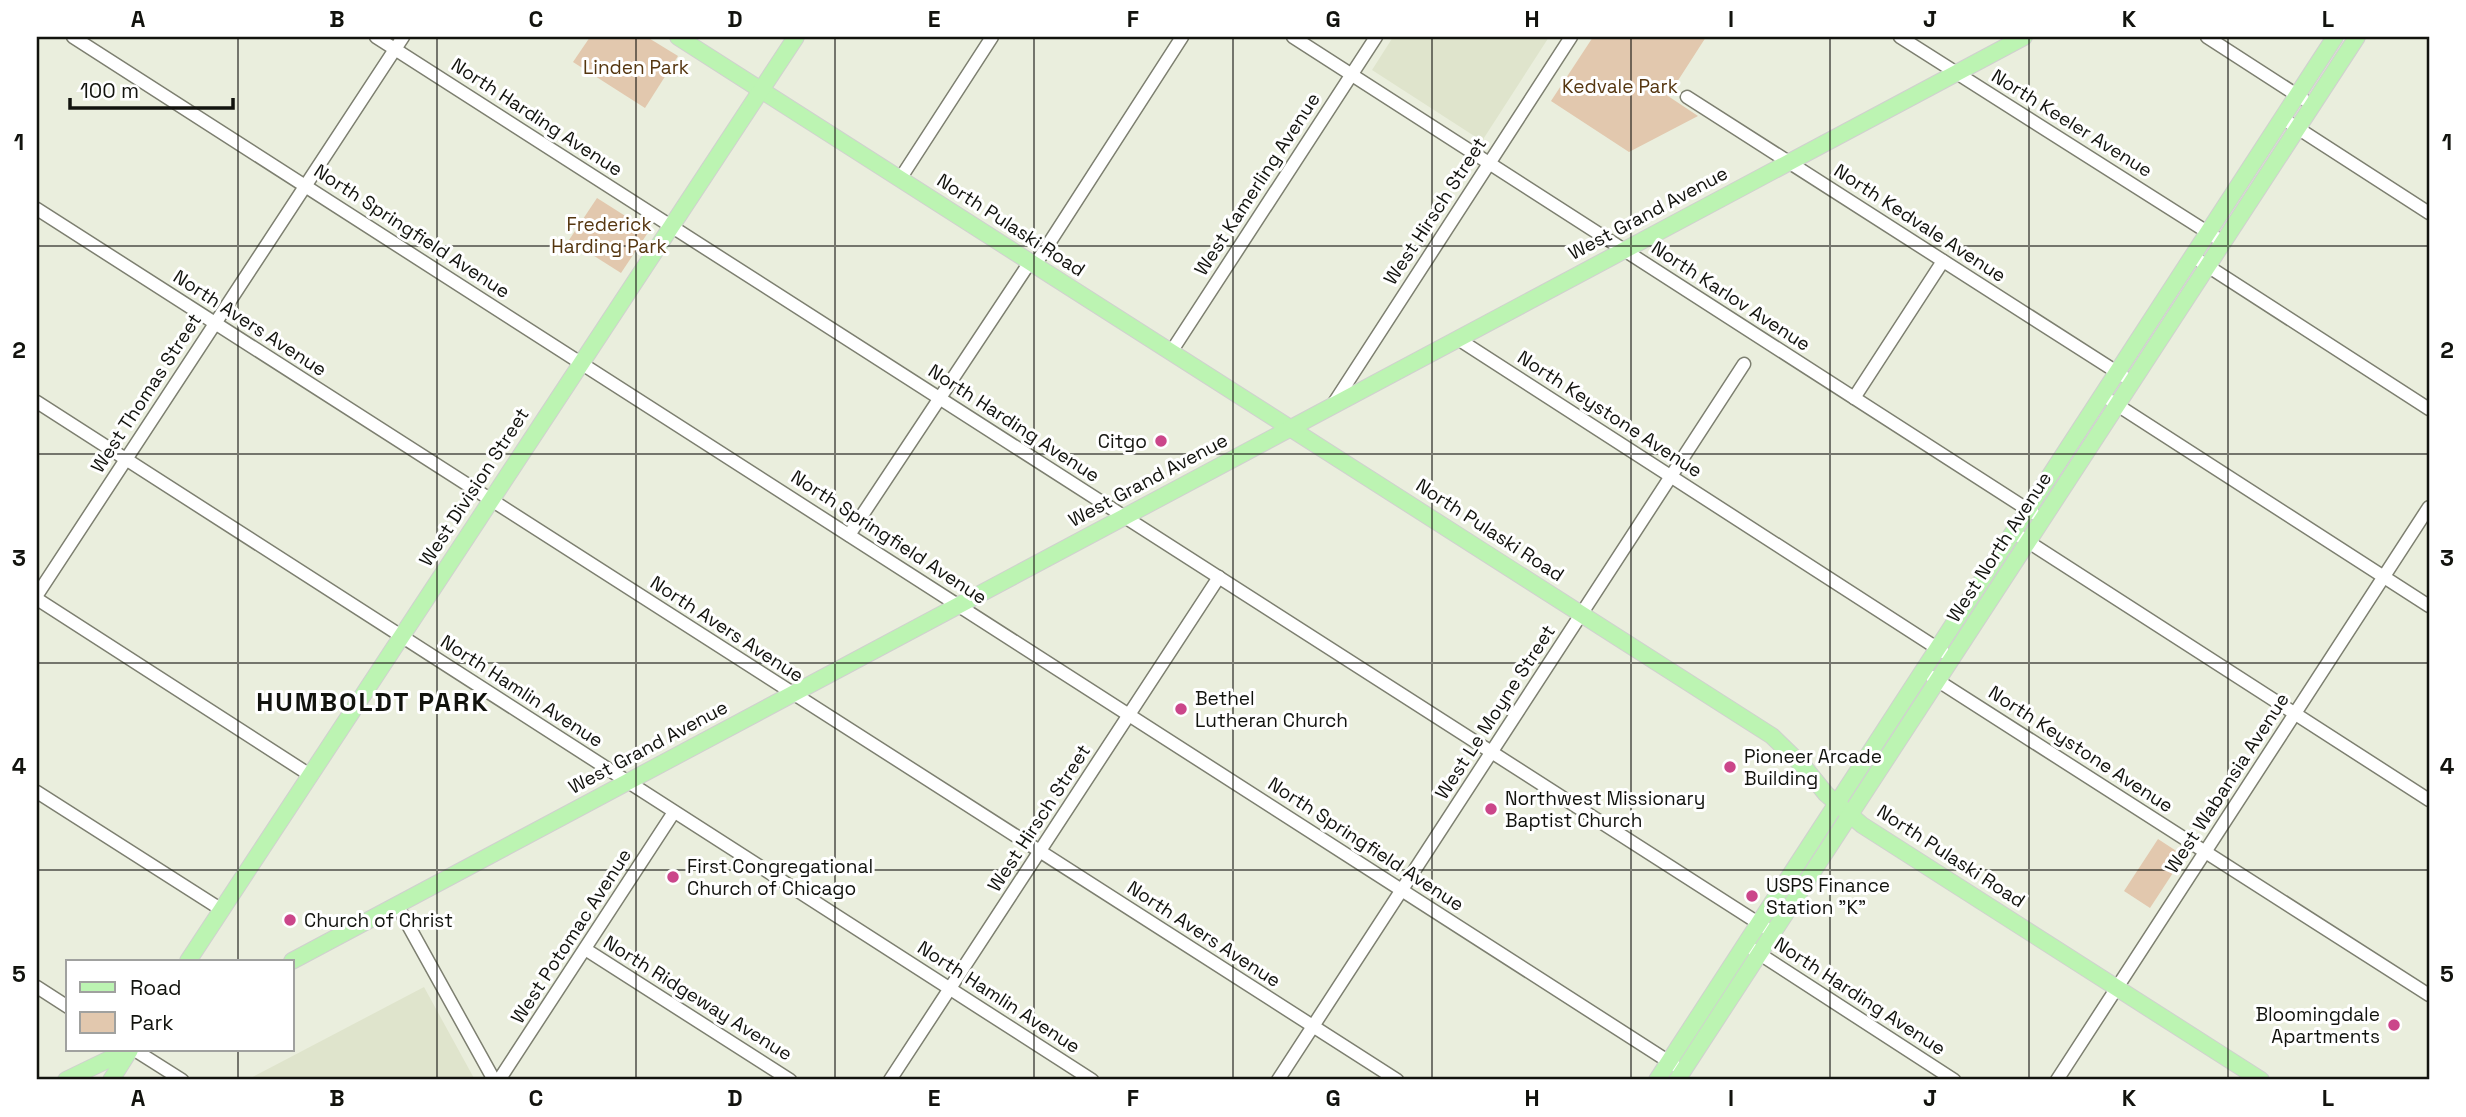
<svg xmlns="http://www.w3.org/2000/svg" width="2466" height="1117" font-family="'Space Grotesk',sans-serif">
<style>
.built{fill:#dfe4cc}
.green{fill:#e2c8ae}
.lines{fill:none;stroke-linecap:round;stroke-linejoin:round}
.minor-casing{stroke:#7d7f70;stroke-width:15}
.major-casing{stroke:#d0d0cf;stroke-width:18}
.minor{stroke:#fff;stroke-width:12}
.major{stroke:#bcf4b2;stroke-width:16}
.grid{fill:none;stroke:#12130e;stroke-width:2;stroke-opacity:0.55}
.poi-dot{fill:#cb468a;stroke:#fff;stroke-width:2.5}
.labels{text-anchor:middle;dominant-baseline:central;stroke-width:6;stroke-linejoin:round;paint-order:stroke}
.park-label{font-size:19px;fill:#553610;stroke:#fff}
.street-label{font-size:19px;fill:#12130e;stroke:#fff}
.poi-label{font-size:19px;fill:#12130e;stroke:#fff;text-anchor:start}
.district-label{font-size:26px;font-weight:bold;letter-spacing:2px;fill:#12130e;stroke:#fff}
.neatline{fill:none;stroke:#12130e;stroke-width:2.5}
.grid-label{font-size:23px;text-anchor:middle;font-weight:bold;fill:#12130e}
</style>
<rect width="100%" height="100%" fill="#eaeedd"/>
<!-- built -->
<g class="built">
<polygon points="1393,37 1549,37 1482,141 1372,70"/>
<polygon points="424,987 475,1080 247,1080"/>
</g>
<!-- green -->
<g class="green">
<polygon points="590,37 647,37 678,56 645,108 573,62"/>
<polygon points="1593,37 1706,37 1668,96 1698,116 1629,152 1551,101"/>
<polygon points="597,198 649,231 621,273 569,240"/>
<polygon points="2158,839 2184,856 2150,908 2124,891"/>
</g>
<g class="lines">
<defs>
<g id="minor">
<polyline points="73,37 1674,1065"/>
<polyline points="376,37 1766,928"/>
<polyline points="1293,37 2033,513"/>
<polyline points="1900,37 2223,242"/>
<polyline points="2207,37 2303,99"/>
<polyline points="1687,97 2123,376"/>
<polyline points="2282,118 2429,213"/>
<polyline points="900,179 992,37"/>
<polyline points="37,209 1397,1080"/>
<polyline points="2192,256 2429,409"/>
<polyline points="1035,265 1182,37"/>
<polyline points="1458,339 1943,652"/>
<polyline points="1171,352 1376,37"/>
<polyline points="1854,398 1943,261"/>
<polyline points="2111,401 2429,606"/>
<polyline points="37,402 1092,1080"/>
<polyline points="1332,406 1571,37"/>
<polyline points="2013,532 2429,800"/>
<polyline points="849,535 1030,262"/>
<polyline points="37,595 403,37"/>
<polyline points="37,599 310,775"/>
<polyline points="1932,677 2429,995"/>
<polyline points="37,792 222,910"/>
<polyline points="397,905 494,1080"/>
<polyline points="585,949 790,1080"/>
<polyline points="1752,949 1954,1080"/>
<polyline points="37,987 68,1007"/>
<polyline points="133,1049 182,1080"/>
<polyline points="499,1080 674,812"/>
<polyline points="890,1080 1219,577"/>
<polyline points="1278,1080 1744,364"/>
<polyline points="2057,1080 2429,507"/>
</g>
<g id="major">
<polyline points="678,37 1772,736 1805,768 1826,794 1862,825 2261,1080"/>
<polyline points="188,961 796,37"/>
<polyline points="292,961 2024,37"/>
<polyline points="66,1080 130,1049"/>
<polyline points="111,1080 130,1050"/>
<polyline points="1657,1080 2335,37"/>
<polyline points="1677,1080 2357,37"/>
</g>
</defs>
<!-- minor casing -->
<use href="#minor" class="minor-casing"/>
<!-- major casing -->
<use href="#major" class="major-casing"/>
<!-- minor -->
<use href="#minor" class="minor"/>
<!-- major -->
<use href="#major" class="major"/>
</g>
<!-- grid -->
<path class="grid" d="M238 37V961M437 37V1080M636 37V1080M835 37V1080M1034 37V1080M1233 37V1080M1432 37V1080M1631 37V1080M1830 37V1080M2029 37V1080M2228 37V1080M37 246H2429M37 454H2429M37 663H2429M37 870H2429M238 1049V1080"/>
<!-- markers -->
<g class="poi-dot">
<circle cx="1161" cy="441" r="7"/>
<circle cx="1181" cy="709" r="7"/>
<circle cx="1730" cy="767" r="7"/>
<circle cx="1491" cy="809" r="7"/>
<circle cx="673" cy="877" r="7"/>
<circle cx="1752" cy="896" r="7"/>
<circle cx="290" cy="920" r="7"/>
<circle cx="2394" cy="1025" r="7"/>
</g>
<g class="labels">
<!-- park labels -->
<g class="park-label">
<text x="636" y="67">Linden Park</text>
<text x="1620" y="86">Kedvale Park</text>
<text x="609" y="224">Frederick<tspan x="609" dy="22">Harding Park</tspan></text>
</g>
<!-- street labels -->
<g class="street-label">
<text transform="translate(537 117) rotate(33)">North Harding Avenue</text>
<text transform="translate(2072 123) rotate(32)">North Keeler Avenue</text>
<text transform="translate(1257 184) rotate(-57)">West Kamerling Avenue</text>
<text transform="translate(1435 211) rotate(-57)">West Hirsch Street</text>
<text transform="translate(1648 213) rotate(-28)">West Grand Avenue</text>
<text transform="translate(1920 223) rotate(33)">North Kedvale Avenue</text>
<text transform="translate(1011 225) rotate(33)">North Pulaski Road</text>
<text transform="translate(412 231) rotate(33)">North Springfield Avenue</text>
<text transform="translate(1731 296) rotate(33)">North Karlov Avenue</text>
<text transform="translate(250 323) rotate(33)">North Avers Avenue</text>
<text transform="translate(146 393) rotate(-57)">West Thomas Street</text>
<text transform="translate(1610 414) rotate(33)">North Keystone Avenue</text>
<text transform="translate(1014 423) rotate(33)">North Harding Avenue</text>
<text transform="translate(1148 480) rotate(-28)">West Grand Avenue</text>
<text transform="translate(474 487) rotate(-57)">West Division Street</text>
<text transform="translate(1490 530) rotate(33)">North Pulaski Road</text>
<text transform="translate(889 537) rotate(33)">North Springfield Avenue</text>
<text transform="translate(1999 547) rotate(-57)">West North Avenue</text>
<text transform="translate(727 629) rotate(33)">North Avers Avenue</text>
<text transform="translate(522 691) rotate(33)">North Hamlin Avenue</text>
<text transform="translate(1495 712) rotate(-57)">West Le Moyne Street</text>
<text transform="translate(648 747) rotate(-28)">West Grand Avenue</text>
<text transform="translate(2081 749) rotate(33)">North Keystone Avenue</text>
<text transform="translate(2227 783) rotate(-57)">West Wabansia Avenue</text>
<text transform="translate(1039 818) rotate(-57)">West Hirsch Street</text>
<text transform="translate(1366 844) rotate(33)">North Springfield Avenue</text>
<text transform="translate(1951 856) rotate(33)">North Pulaski Road</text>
<text transform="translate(1204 934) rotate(33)">North Avers Avenue</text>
<text transform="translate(571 936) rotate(-57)">West Potomac Avenue</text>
<text transform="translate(1860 996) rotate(33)">North Harding Avenue</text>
<text transform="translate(999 997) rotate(33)">North Hamlin Avenue</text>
<text transform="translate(698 998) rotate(32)">North Ridgeway Avenue</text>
</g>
<!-- poi labels -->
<g class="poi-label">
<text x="1147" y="441" text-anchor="end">Citgo</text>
<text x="1195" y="698">Bethel<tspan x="1195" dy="22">Lutheran Church</tspan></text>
<text x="1744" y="756">Pioneer Arcade<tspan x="1744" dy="22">Building</tspan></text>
<text x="1505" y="798">Northwest Missionary<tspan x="1505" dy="22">Baptist Church</tspan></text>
<text x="687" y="866">First Congregational<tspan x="687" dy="22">Church of Chicago</tspan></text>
<text x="1766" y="885">USPS Finance<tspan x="1766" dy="22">Station "K"</tspan></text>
<text x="304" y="920">Church of Christ</text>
<text x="2380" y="1014" text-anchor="end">Bloomingdale<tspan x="2380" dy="22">Apartments</tspan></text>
</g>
<!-- district labels -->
<g class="district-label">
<text x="373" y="702">HUMBOLDT PARK</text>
</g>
</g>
<!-- border -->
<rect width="2466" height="1117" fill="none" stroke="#ffffff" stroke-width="77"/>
<!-- legend -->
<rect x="66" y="960" width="228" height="91" fill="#ffffff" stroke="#a0a19f" stroke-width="2"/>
<rect x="80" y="982" width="35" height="10" fill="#bcf4b2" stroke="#a0a19f" stroke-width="2"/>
<text x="130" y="995" font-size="21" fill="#12130e">Road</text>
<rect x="80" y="1012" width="35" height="21" fill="#e2c8ae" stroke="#a0a19f" stroke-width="2"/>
<text x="130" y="1030" font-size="21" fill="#12130e">Park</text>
<!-- scale -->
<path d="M70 98v10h163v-10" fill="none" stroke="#12130e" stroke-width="3.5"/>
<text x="80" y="98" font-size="21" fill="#12130e" stroke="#ffffff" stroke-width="5" paint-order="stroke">100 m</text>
<rect x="38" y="38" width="2390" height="1040" class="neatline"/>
<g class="grid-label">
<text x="138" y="27">A</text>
<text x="337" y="27">B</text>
<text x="536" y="27">C</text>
<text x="735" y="27">D</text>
<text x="934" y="27">E</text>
<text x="1133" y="27">F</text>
<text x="1333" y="27">G</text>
<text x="1532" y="27">H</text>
<text x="1731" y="27">I</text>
<text x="1930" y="27">J</text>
<text x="2129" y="27">K</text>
<text x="2328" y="27">L</text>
<text x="19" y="150">1</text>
<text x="2447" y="150">1</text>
<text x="19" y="358">2</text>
<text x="2447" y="358">2</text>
<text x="19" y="566">3</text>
<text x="2447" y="566">3</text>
<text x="19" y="774">4</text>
<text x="2447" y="774">4</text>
<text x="19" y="982">5</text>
<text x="2447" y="982">5</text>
<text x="138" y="1106">A</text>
<text x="337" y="1106">B</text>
<text x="536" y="1106">C</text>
<text x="735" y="1106">D</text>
<text x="934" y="1106">E</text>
<text x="1133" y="1106">F</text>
<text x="1333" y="1106">G</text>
<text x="1532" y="1106">H</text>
<text x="1731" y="1106">I</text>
<text x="1930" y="1106">J</text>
<text x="2129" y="1106">K</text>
<text x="2328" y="1106">L</text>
</g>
</svg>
